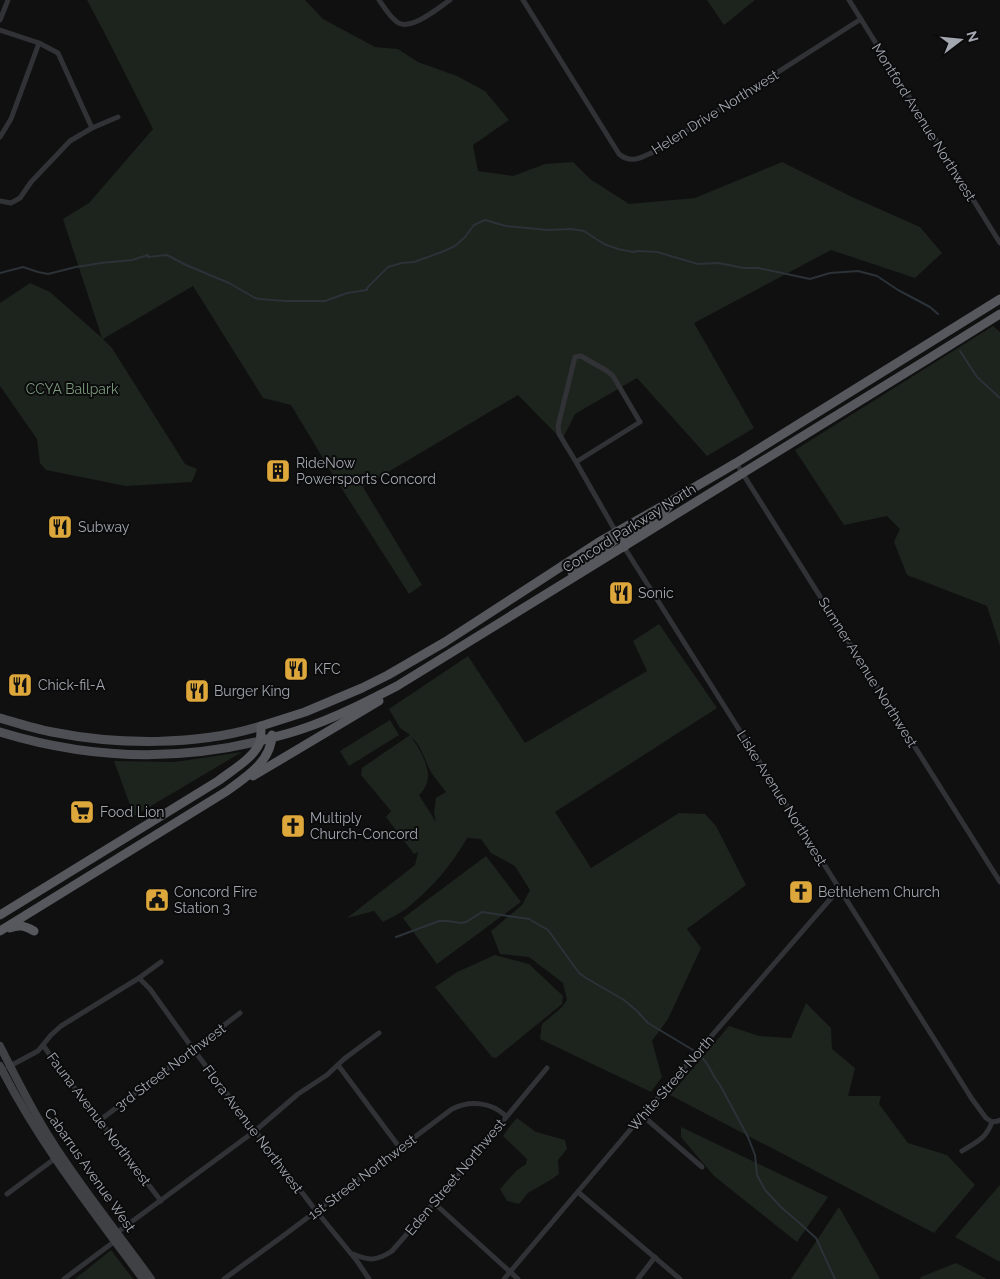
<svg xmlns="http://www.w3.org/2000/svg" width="1000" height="1279" font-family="Raleway,sans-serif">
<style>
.green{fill:#1d231d;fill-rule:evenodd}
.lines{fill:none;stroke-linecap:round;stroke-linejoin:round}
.stream{stroke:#2b3238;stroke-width:2}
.minor{stroke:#313236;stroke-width:5}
.secondary{stroke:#3f4145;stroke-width:8}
.primary{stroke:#4e4f54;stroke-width:9}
.trunk{stroke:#56585d;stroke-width:9}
.labels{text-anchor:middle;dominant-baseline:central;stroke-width:4;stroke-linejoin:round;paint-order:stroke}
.street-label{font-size:14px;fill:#a2a7b0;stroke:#0b0b0c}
.park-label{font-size:14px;fill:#7b9a7d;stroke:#0b0b0c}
.poi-label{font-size:14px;fill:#a2a7b0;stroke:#0b0b0c;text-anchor:start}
</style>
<rect width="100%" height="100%" fill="#101011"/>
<!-- green -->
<g class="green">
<polygon points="87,0 305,0 323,19 375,47 398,49 418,62 457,76 485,91 509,120 473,145 478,171 513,176 545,164 573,162 590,179 629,204 695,198 782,162 850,196 920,227 942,253 915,278 831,250 694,323 754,428 707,456 637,378 575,414 562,440 518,395 363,487 422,585 409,594 333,475 291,405 263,398 193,286 103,339 112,348 185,464 197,469 192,482 126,486 46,470 40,463 37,439 0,386 0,303 30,283 50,292 102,338 63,219 89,203 153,129 105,34"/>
<polygon points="707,0 755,0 724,25"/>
<polygon points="993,326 1000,332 1000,646 987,606 907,575 894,542 900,529 887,516 844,525 795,450"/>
<path d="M659 624 717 708 555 812 591 868 679 813 705 814 716 826 746 885 687 929 701 948 668 1019 652 1041 662 1077 651 1092 540 1039 542 1024 561 1008 567 1000 563 983 529 957 500 954 491 931 522 905 530 890 515 866 491 853 481 839 467 838C452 865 431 889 406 909 399 914 390 918 383 922L374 911 347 918 415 865 418 852 414 854 386 817 391 811 361 775 362 768 410 735 400 728 389 709 468 656 525 743 647 671 633 641ZM411 737C421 744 425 761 431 772 435 779 441 785 446 792L436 798 434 813 436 822 419 795C422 792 425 789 426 785 433 772 420 748 411 737Z"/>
<polygon points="390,720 399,735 349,766 340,751"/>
<polygon points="242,752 134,816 114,761 175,762"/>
<polygon points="486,856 521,902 437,964 403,918"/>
<polygon points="495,955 529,964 563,996 562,1004 496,1058 492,1057 435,987 457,972"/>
<polygon points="806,1003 831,1028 832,1049 855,1068 848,1096 881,1096 879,1104 908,1143 947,1155 975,1185 934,1233 670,1095 729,1026 759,1036 791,1038"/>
<polygon points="517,1118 536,1132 565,1140 567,1149 558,1160 559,1174 552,1179 528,1193 519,1204 507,1201 500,1189 517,1170 526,1164 527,1159 503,1136 510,1126"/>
<polygon points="681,1127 828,1197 797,1242 714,1176 681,1137"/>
<polygon points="1000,1185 1000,1262 955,1237"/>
<polygon points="839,1207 880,1279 791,1279"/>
<polygon points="111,1250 133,1279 75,1279"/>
<polygon points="956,1263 987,1279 920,1279 921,1277"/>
</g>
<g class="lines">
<!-- stream -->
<g class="stream">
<polyline points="0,273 23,267 38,272 48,274 76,267 101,263 132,260 148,255 148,257 167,255 186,265 229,283 255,298 260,299 285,301 325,301 347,293 367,290 367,288 388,267 402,263 414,262 442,252 455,246 465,237 474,225 485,220 506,226 548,230 571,229 584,231 604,244 618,249 633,252 638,251 657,252 698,264 718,263 744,268 758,268 810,279 830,273 858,271 877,276 898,290 930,307 938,314"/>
<polyline points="960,351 977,377 1000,398"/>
<polyline points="396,937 439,921 448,921 461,923 466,922 482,912 529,919 548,930 579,973 586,978 624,1000 637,1011 648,1023 693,1050"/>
<path d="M701 1057C710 1064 712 1076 720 1085L748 1137 755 1155 757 1175 765 1190 781 1207 796 1220 816 1238 835 1279"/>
</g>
<!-- minor -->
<g class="minor">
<path d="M379 0C384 7 389 16 397 22 410 32 438 8 450 0"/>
<path d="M523 0 619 154C631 164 641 158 653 152L861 19"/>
<polyline points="849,0 1000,243"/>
<polyline points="0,20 8,0"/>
<polyline points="0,30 39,43 58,53 92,128"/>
<polyline points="0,137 11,119 39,43"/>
<polyline points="0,201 11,203 20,198 31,182 70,141 92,128 118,117"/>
<polyline points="576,462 640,422 613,376 607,371 581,356 575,357 558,426 559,434 576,462 616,532"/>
<polyline points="736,463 1000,882"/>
<polyline points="624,547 972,1099 986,1118 992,1122"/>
<polyline points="139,978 150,989 193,1049 313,1207 357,1261 369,1279"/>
<polyline points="43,1045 54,1061 161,1201"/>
<polyline points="338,1065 400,1148"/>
<polyline points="8,1067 38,1051 51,1035 61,1026 139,978 161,962"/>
<polyline points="643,1116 702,1167"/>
<polyline points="99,1121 240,1013"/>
<polyline points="992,1122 998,1121 1000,1120"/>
<path d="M962 1151C976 1142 986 1139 992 1122"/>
<polyline points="578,1192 680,1279"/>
<polyline points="7,1194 57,1157"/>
<polyline points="434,1203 518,1279"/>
<polyline points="115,1234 255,1131 298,1094 327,1075 344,1059 379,1033"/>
<path d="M353 1254C369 1261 377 1261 392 1251L459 1174 547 1068"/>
<polyline points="64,1279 115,1241"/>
<path d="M224 1279 283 1236 452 1109C470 1100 491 1102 506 1116"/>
<polyline points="504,1279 636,1123 839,889"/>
<polyline points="638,1279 655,1257"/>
</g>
<!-- secondary -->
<g class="secondary">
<path d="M0 1046C16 1078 32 1110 51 1140 81 1188 118 1233 151 1279"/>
<path d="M0 1066C39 1143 92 1210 143 1279"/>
</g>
<!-- primary -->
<g class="primary">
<path d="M0 718C17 723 35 729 52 732 117 745 198 746 261 726"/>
<path d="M0 732C85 758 174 762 260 741"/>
</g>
<!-- trunk -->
<g class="trunk">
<polyline points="624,547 625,539 630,534 664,512 672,502"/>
<polyline points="572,572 601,552 616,539 616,532"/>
<path d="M260 741C274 737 288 734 302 729 335 718 366 702 397 686L928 359 1000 314"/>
<polyline points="253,776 379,701"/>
<path d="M0 915 218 781C231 771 254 758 260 742 261 737 261 731 261 726L305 712 362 688 388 675 445 642 599 542 673 500 736 463 1000 299"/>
<path d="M10 928C19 924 26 926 34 931"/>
<path d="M0 931 227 791C246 777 271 762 272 735"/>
</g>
</g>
<!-- icons -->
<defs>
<symbol id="building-square" viewBox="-11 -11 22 22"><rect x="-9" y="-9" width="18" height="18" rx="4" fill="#dea73b" stroke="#0b0b0c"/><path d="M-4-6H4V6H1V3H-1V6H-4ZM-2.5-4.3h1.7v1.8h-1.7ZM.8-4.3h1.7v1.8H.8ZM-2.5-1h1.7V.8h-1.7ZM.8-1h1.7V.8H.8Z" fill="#111"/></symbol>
<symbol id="restaurant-square" viewBox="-11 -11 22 22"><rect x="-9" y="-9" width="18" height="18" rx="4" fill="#dea73b" stroke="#0b0b0c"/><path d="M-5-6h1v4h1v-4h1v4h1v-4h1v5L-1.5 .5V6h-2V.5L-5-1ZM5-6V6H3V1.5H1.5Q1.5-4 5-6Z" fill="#111"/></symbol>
<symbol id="supermarket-square" viewBox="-11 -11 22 22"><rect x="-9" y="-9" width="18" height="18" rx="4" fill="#dea73b" stroke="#0b0b0c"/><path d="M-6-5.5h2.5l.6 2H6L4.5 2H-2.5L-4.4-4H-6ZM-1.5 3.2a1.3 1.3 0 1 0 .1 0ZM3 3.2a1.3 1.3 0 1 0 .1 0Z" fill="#111"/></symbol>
<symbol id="church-square" viewBox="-11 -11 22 22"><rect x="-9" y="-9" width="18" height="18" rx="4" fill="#dea73b" stroke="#0b0b0c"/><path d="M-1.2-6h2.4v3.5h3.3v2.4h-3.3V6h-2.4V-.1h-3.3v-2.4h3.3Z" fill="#111"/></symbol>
<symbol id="civic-square" viewBox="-11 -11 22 22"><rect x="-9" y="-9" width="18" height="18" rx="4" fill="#dea73b" stroke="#0b0b0c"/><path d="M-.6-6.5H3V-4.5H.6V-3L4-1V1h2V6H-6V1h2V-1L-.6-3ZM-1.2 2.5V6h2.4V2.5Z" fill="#111"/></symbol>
</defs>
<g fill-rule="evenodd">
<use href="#building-square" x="264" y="457" width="28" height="28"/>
<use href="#restaurant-square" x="46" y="513" width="28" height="28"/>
<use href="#restaurant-square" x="607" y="579" width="28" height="28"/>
<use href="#restaurant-square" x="282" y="655" width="28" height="28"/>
<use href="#restaurant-square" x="6" y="671" width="28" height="28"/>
<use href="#restaurant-square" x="183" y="677" width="28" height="28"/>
<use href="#supermarket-square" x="68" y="798" width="28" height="28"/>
<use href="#church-square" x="279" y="812" width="28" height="28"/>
<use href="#church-square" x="787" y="878" width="28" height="28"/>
<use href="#civic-square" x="143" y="886" width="28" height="28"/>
</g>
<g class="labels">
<!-- street labels -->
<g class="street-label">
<text transform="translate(715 112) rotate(-32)">Helen Drive Northwest</text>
<text transform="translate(924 122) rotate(58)">Montford Avenue Northwest</text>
<text transform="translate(629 528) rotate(-32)">Concord Parkway North</text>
<text transform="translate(868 672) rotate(58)">Sumner Avenue Northwest</text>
<text transform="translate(782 798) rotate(58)">Liske Avenue Northwest</text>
<text transform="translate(170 1067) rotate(-37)">3rd Street Northwest</text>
<text transform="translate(671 1083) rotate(-49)">White Street North</text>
<text transform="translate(99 1119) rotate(53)">Fauna Avenue Northwest</text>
<text transform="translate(253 1129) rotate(53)">Flora Avenue Northwest</text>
<text transform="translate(90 1170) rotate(55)">Cabarrus Avenue West</text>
<text transform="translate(362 1177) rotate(-37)">1st Street Northwest</text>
<text transform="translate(455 1177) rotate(-50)">Eden Street Northwest</text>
</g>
<!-- park labels -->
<g class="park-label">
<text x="72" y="389">CCYA Ballpark</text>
</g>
<!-- poi labels -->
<g class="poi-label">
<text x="296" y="463">RideNow<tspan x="296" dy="16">Powersports Concord</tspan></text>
<text x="78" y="527">Subway</text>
<text x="638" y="593">Sonic</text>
<text x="314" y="669">KFC</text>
<text x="38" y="685">Chick-fil-A</text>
<text x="214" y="691">Burger King</text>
<text x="100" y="812">Food Lion</text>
<text x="310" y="818">Multiply<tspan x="310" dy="16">Church-Concord</tspan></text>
<text x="174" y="892">Concord Fire<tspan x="174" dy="16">Station 3</tspan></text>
<text x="818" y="892">Bethlehem Church</text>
</g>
</g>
<!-- north arrow -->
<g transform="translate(960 40) rotate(74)" stroke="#0b0b0c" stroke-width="4" paint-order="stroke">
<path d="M0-4L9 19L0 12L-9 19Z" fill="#a2a7b0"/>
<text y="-8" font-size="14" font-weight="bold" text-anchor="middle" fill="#a2a7b0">N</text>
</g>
</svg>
